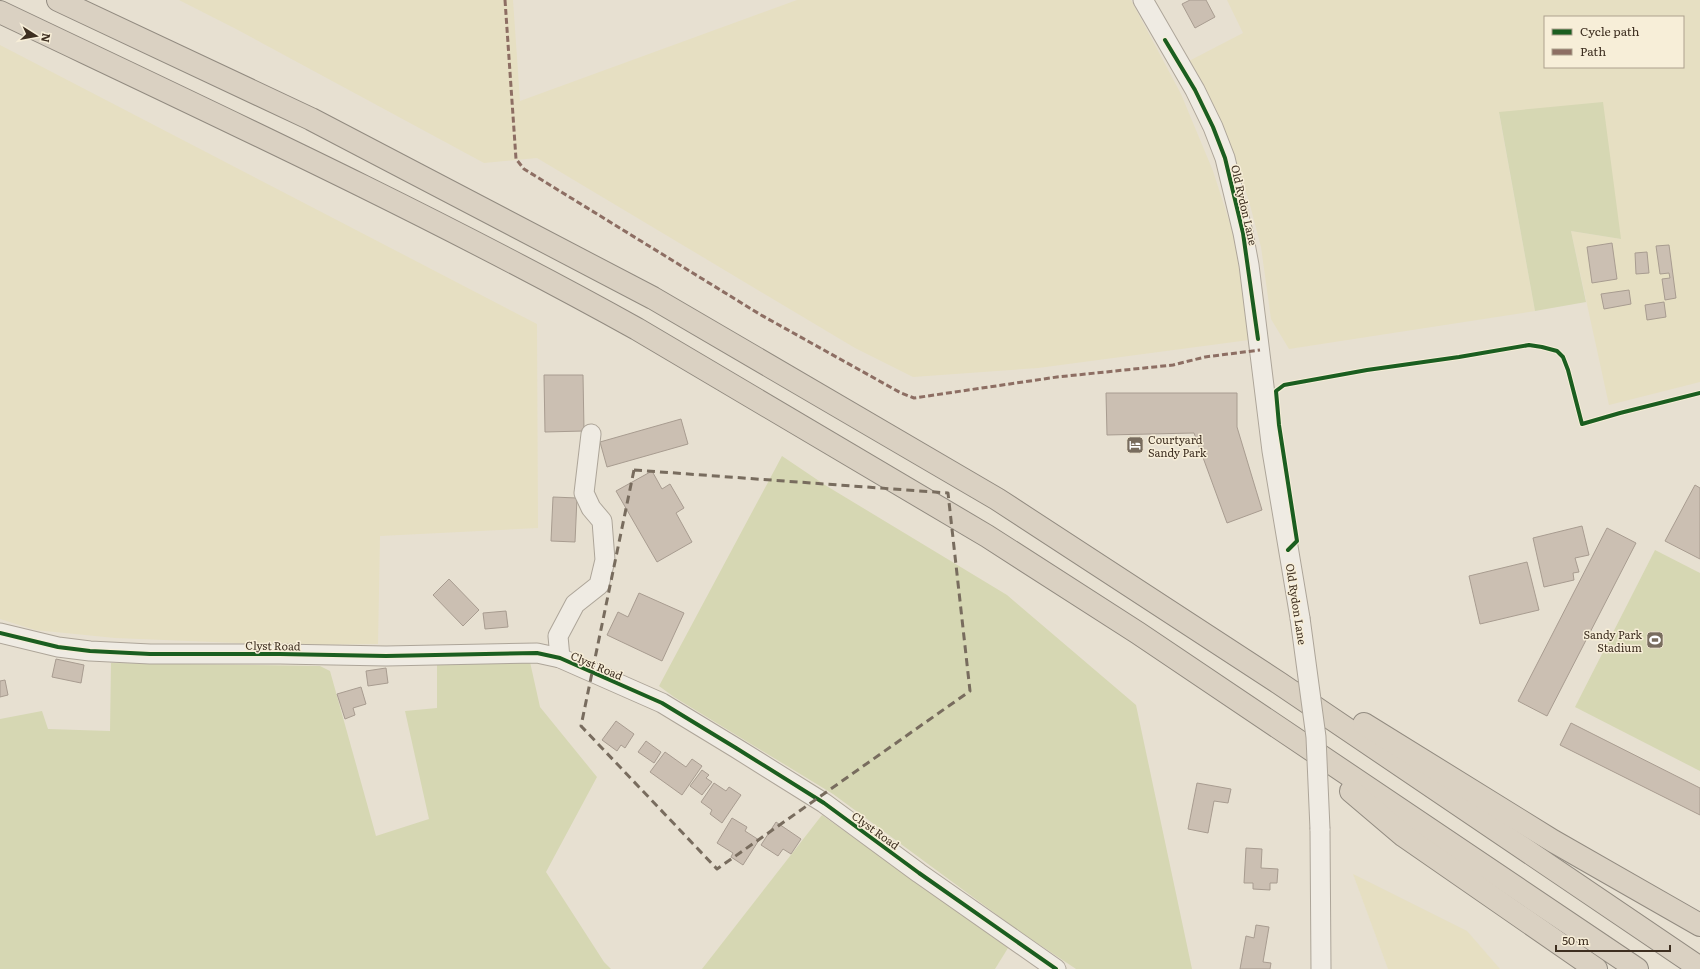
<svg xmlns="http://www.w3.org/2000/svg" width="1700" height="969" font-family="Literata,serif">
<style>
.farmland{fill:#e6dfc2;fill-rule:evenodd}
.green{fill:#d6d7b3}
.building{fill:#cbbfb2;stroke:#a89c90}
.lines{fill:none;stroke-linecap:round;stroke-linejoin:round}
.minor-casing{stroke:#ada599;stroke-width:21}
.highway-casing{stroke:#928b80;stroke-width:24}
.minor{stroke:#efebe3;stroke-width:19}
.highway{stroke:#dad1c2;stroke-width:22}
.minor-bridge-casing{stroke:#ada599;stroke-width:21;stroke-linecap:butt}
.minor-bridge{stroke:#efebe3;stroke-width:19}
.quiet{stroke:#8d6e63;stroke-width:3;stroke-dasharray:6 3;stroke-linecap:butt}
.cycleway-casing{stroke:#f7eed8;stroke-width:6}
.cycleway{stroke:#1b5e20;stroke-width:4}
.marked{fill:none;stroke:#786c5e;stroke-width:3;stroke-dasharray:8 5;stroke-linejoin:round}
.labels{text-anchor:middle;dominant-baseline:central;stroke-width:3;stroke-linejoin:round;paint-order:stroke}
.street-label{font-size:11px;fill:#3d2e20;stroke:#f7eed8}
.poi-label{font-size:11px;fill:#3d2e20;stroke:#f7eed8;text-anchor:start}
</style>
<rect width="100%" height="100%" fill="#e7e0d1"/>
<!-- farmland -->
<g class="farmland">
<polygon points="179,0 513,0 520,101 797,0 1131,0 1181,94 1213,171 1235,239 1249,340 1038,368 913,377 855,348 537,158 484,163 236,29"/>
<path d="M1227 0H1700V382L1609 405 1571 231 1621 239 1499 113 1535 311 1289 349 1271 319 1261 247 1250 205 1236 160 1217 111 1187 62 1243 33ZM1545 17H1683V67H1545Z"/>
<polygon points="0,45 537,324 538,528 380,536 378,644 290,645 115,638 35,630 0,619"/>
<polygon points="1353,874 1467,931 1500,969 1388,969"/>
</g>
<!-- green -->
<g class="green">
<polygon points="1603,102 1621,239 1571,231 1586,302 1535,311 1499,112"/>
<polygon points="782,456 825,485 1007,595 1136,705 1192,969 1076,969 1019,931 833,794 674,697 659,686"/>
<polygon points="1655,550 1700,573 1700,771 1575,707"/>
<polygon points="437,661 530,662 540,707 597,777 546,872 604,962 611,969 0,969 0,719 42,711 48,729 110,731 111,663 320,666 330,671 376,836 429,819 405,711 437,708"/>
<polygon points="822,815 1008,948 995,969 702,969"/>
</g>
<!-- building -->
<g class="building">
<polygon points="1190,0 1206,0 1215,17 1195,28 1182,4"/>
<polygon points="1612,243 1617,279 1592,283 1587,247"/>
<polygon points="1669,245 1676,298 1665,300 1662,279 1670,278 1669,273 1660,274 1656,246"/>
<polygon points="1647,252 1649,273 1636,274 1635,253"/>
<polygon points="1629,290 1631,304 1604,309 1601,294"/>
<polygon points="1664,302 1666,317 1647,320 1645,305"/>
<polygon points="544,375 583,375 584,431 545,432"/>
<polygon points="1106,393 1237,393 1237,427 1262,510 1227,523 1194,433 1107,435"/>
<polygon points="681,419 688,444 607,467 600,442"/>
<polygon points="652,471 662,489 670,484 684,508 676,513 692,542 657,562 616,491"/>
<polygon points="1695,485 1700,488 1700,559 1665,541"/>
<polygon points="553,497 577,498 575,542 551,541"/>
<polygon points="1582,526 1589,555 1575,558 1579,572 1573,573 1574,580 1544,587 1533,538"/>
<polygon points="1607,528 1636,543 1547,716 1518,701"/>
<polygon points="1527,562 1539,610 1480,624 1469,576"/>
<polygon points="449,579 479,610 463,626 433,595"/>
<polygon points="639,593 684,613 662,661 607,635 618,612 628,617"/>
<polygon points="506,611 508,627 485,629 483,613"/>
<polygon points="56,659 84,665 81,683 52,677"/>
<polygon points="386,668 388,683 368,686 366,671"/>
<polygon points="5,680 8,695 0,697 0,681"/>
<polygon points="361,687 366,704 353,708 355,715 345,719 337,694"/>
<polygon points="616,721 634,734 625,748 621,745 617,751 602,740"/>
<polygon points="1571,723 1700,788 1700,815 1560,745"/>
<polygon points="646,741 661,752 654,763 638,752"/>
<polygon points="665,752 686,767 692,759 702,766 682,795 650,772"/>
<polygon points="702,770 709,775 706,778 712,782 702,795 690,786"/>
<polygon points="714,783 726,791 729,787 741,795 722,823 710,814 712,810 701,802"/>
<polygon points="1197,783 1231,789 1228,803 1214,801 1208,833 1188,829"/>
<polygon points="732,818 747,827 745,831 759,840 743,865 731,857 733,853 717,843"/>
<polygon points="776,822 801,839 791,854 783,849 778,856 761,845"/>
<polygon points="1246,848 1262,849 1261,868 1278,869 1277,883 1270,883 1270,890 1253,889 1253,883 1244,883"/>
<polygon points="1256,925 1269,927 1263,962 1271,963 1270,969 1240,969 1246,936 1254,938"/>
</g>
<g class="lines">
<defs>
<g id="minor">
<polyline points="1143,0 1195,90 1213,127 1225,158 1243,233 1249,265 1272,451 1300,618"/>
<polyline points="0,633 58,647 90,651 150,654 280,654 386,656 537,653 560,658 662,703 736,748 824,803 919,873 1056,969"/>
<polyline points="560,658 558,636 575,604 599,585 605,560 602,521 591,508 584,493 591,434"/>
<polyline points="1320,829 1321,969"/>
</g>
<g id="highway">
<polyline points="58,0 311,119 653,298 997,499 1279,683 1700,968"/>
<path d="M0 12C214 114 430 214 637 329L987 536 1138 633 1637 969"/>
<polyline points="1364,724 1553,841 1700,925"/>
<polyline points="1351,791 1404,836 1596,969"/>
</g>
</defs>
<!-- minor casing -->
<use href="#minor" class="minor-casing"/>
<!-- highway casing -->
<use href="#highway" class="highway-casing"/>
<!-- minor -->
<use href="#minor" class="minor"/>
<!-- highway -->
<use href="#highway" class="highway"/>
<defs>
<polyline id="minor-bridge" points="1300,618 1316,737 1320,829"/>
</defs>
<!-- minor-bridge casing -->
<use href="#minor-bridge" class="minor-bridge-casing"/>
<!-- minor-bridge -->
<use href="#minor-bridge" class="minor-bridge"/>
<!-- quiet -->
<polyline class="quiet" points="505,0 516,159 524,169 761,315 901,393 914,398 1057,377 1173,365 1205,357 1260,350"/>
<defs>
<g id="cycleway">
<polyline points="1165,40 1195,90 1213,127 1225,158 1243,233 1258,339"/>
<polyline points="1288,550 1297,541 1279,425 1276,391 1284,385 1367,370 1459,357 1529,345 1542,347 1557,351 1563,357 1568,370 1582,424 1620,413 1700,393"/>
<polyline points="0,633 58,647 90,651 150,654 280,654 386,656 537,653 560,658 662,703 736,748 824,803 919,873 1056,969"/>
</g>
</defs>
<!-- cycleway casing -->
<use href="#cycleway" class="cycleway-casing"/>
<!-- cycleway -->
<use href="#cycleway" class="cycleway"/>
</g>
<!-- marked area -->
<path class="marked" d="M634 470 948 493 970 691 717 869 581 726Z"/>
<!-- icons -->
<defs>
<symbol id="hotel-square" viewBox="-11 -11 22 22"><rect x="-9" y="-9" width="18" height="18" rx="4" fill="#786c5e" stroke="#f7eed8"/><path d="M-6-4.5h1.5V1H6V5H4.5V3h-9V5H-6ZM-4 0a1.8 1.8 0 1 1 3.6 0ZM.5 0V-2.5h3Q6-2.5 6 0Z" fill="#fff"/></symbol>
<symbol id="stadium-square" viewBox="-11 -11 22 22"><rect x="-9" y="-9" width="18" height="18" rx="4" fill="#786c5e" stroke="#f7eed8"/><path d="M0-5a6.5 5 0 1 0 0 10a6.5 5 0 1 0 0-10ZM-3.5-1.8h7v3.6h-7Z" fill="#fff"/></symbol>
</defs>
<g fill-rule="evenodd">
<use href="#hotel-square" x="1125" y="435" width="20" height="20"/>
<use href="#stadium-square" x="1645" y="630" width="20" height="20"/>
</g>
<g class="labels">
<!-- street labels -->
<g class="street-label">
<text transform="translate(1245 205) rotate(77)">Old Rydon Lane</text>
<text transform="translate(1297 604) rotate(81)">Old Rydon Lane</text>
<text transform="translate(273 645) rotate(1)">Clyst Road</text>
<text transform="translate(597 665) rotate(23)">Clyst Road</text>
<text transform="translate(876 830) rotate(36)">Clyst Road</text>
</g>
<!-- poi labels -->
<g class="poi-label">
<text x="1148" y="439">Courtyard<tspan x="1148" dy="13">Sandy Park</tspan></text>
<text x="1642" y="634" text-anchor="end">Sandy Park<tspan x="1642" dy="13">Stadium</tspan></text>
</g>
</g>
<!-- legend -->
<rect x="1544" y="16" width="140" height="52" fill="#f7eed8" stroke="#ada18e"/>
<rect x="1552" y="29" width="20" height="6" fill="#1b5e20" stroke="#ada18e"/>
<text x="1580" y="36" font-size="12" fill="#3d2e20">Cycle path</text>
<rect x="1552" y="49" width="20" height="6" fill="#8d6e63" stroke="#ada18e"/>
<text x="1580" y="56" font-size="12" fill="#3d2e20">Path</text>
<!-- north arrow -->
<g transform="translate(36 36) rotate(101)" stroke="#f7eed8" stroke-width="3" paint-order="stroke">
<path d="M0-3L7 15L0 10L-7 15Z" fill="#3d2e20"/>
<text y="-6" font-size="11" font-weight="bold" text-anchor="middle" fill="#3d2e20">N</text>
</g>
<!-- scale -->
<path d="M1556 945v6h114v-6" fill="none" stroke="#3d2e20" stroke-width="2"/>
<text x="1562" y="945" font-size="12" fill="#3d2e20" stroke="#f7eed8" stroke-width="3" paint-order="stroke">50 m</text>
</svg>
